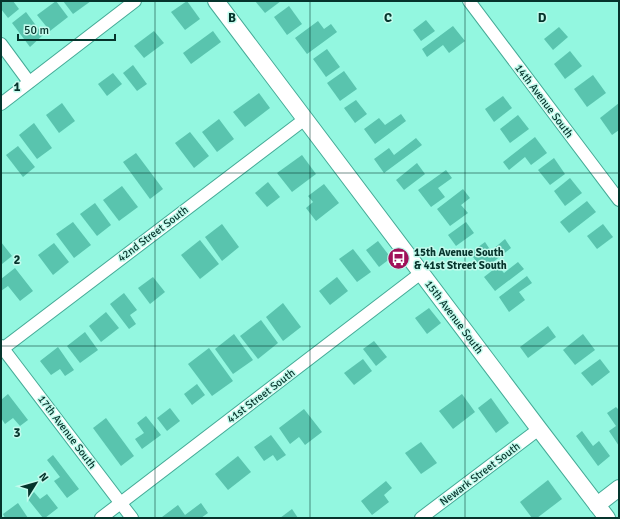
<svg xmlns="http://www.w3.org/2000/svg" width="620" height="519" font-family="Signika,sans-serif">
<style>
.building{fill:#59c4ae}
.lines{fill:none;stroke-linecap:round;stroke-linejoin:round}
.minor-casing{stroke:#45ab97;stroke-width:14}
.tertiary-casing{stroke:#45ab97;stroke-width:18}
.minor{stroke:#fff;stroke-width:12}
.tertiary{stroke:#fff;stroke-width:16}
.grid{fill:none;stroke:#06342c;stroke-width:1;stroke-opacity:0.55}
.labels{text-anchor:middle;dominant-baseline:central;stroke-width:3;stroke-linejoin:round;paint-order:stroke}
.street-label{font-size:11px;fill:#06342c;stroke:#c3fbed}
.poi-label{font-size:11px;font-weight:bold;fill:#06342c;stroke:#c3fbed;text-anchor:start}
.grid-label{font-size:13px;text-anchor:middle;font-weight:bold;fill:#06342c;stroke:#c3fbed;stroke-width:3;stroke-linejoin:round;paint-order:stroke}
</style>
<rect width="100%" height="100%" fill="#93f7e0"/>
<!-- building -->
<g class="building">
<polygon points="1,1 13,1 19,9 8,18 1,9"/>
<polygon points="56,1 68,17 50,31 37,15"/>
<polygon points="63,1 91,1 73,14"/>
<polygon points="187,1 200,19 185,30 171,12"/>
<polygon points="255,1 281,1 265,13"/>
<polygon points="289,6 302,24 287,35 274,17"/>
<polygon points="26,12 43,35 30,47 12,23"/>
<polygon points="426,20 435,31 421,41 413,30"/>
<polygon points="318,21 324,29 331,24 337,32 307,54 295,38"/>
<polygon points="453,26 465,41 449,53 443,45 427,57 422,49"/>
<polygon points="559,27 568,37 553,50 544,39"/>
<polygon points="154,31 164,43 144,58 134,46"/>
<polygon points="213,31 221,42 191,64 183,53"/>
<polygon points="327,49 340,67 326,77 313,59"/>
<polygon points="570,51 582,66 565,79 554,64"/>
<polygon points="133,65 147,84 137,91 123,73"/>
<polygon points="344,71 357,89 340,101 327,83"/>
<polygon points="113,73 122,84 107,96 98,84"/>
<polygon points="593,75 606,93 587,107 574,89"/>
<polygon points="259,93 270,108 245,127 233,112"/>
<polygon points="503,96 512,108 494,122 485,109"/>
<polygon points="356,100 367,114 355,123 344,108"/>
<polygon points="62,103 75,121 59,133 46,115"/>
<polygon points="619,103 619,130 612,135 600,118"/>
<polygon points="401,114 406,121 375,144 364,129 379,118 385,125"/>
<polygon points="518,115 529,129 510,143 500,129"/>
<polygon points="219,119 234,139 217,152 202,132"/>
<polygon points="34,123 52,148 37,159 19,135"/>
<polygon points="190,132 209,156 194,168 175,143"/>
<polygon points="535,137 547,153 531,165 525,157 509,170 503,162"/>
<polygon points="416,138 422,145 384,173 374,159 389,148 394,155"/>
<polygon points="18,146 35,167 23,177 6,155"/>
<polygon points="136,153 163,189 150,199 123,162"/>
<polygon points="302,155 316,174 292,192 277,173"/>
<polygon points="554,158 565,174 550,185 538,170"/>
<polygon points="417,163 425,174 404,190 396,180"/>
<polygon points="446,170 452,178 438,188 445,197 431,207 418,190"/>
<polygon points="570,178 582,193 565,206 554,191"/>
<polygon points="268,182 280,197 267,207 255,193"/>
<polygon points="324,184 339,203 316,221 306,208 313,202 308,196"/>
<polygon points="122,186 138,207 119,221 103,200"/>
<polygon points="463,189 470,198 461,205 468,213 450,226 437,209"/>
<polygon points="587,201 596,212 569,233 560,222"/>
<polygon points="95,203 111,225 97,236 80,214"/>
<polygon points="73,222 91,245 74,258 56,234"/>
<polygon points="466,222 474,233 456,246 448,235"/>
<polygon points="222,224 239,247 222,261 205,237"/>
<polygon points="603,224 613,237 597,249 587,236"/>
<polygon points="505,239 511,248 483,270 470,253 485,242 491,251"/>
<polygon points="200,240 219,264 200,279 181,255"/>
<polygon points="378,241 391,258 379,267 366,250"/>
<polygon points="1,242 12,256 2,264 1,263"/>
<polygon points="54,243 69,262 53,275 38,255"/>
<polygon points="353,249 371,272 357,282 339,259"/>
<polygon points="518,262 524,269 495,291 484,277 498,266 504,273"/>
<polygon points="15,268 33,291 20,301 8,286 1,291 1,279"/>
<polygon points="527,276 532,283 519,292 525,300 509,312 499,297"/>
<polygon points="153,277 165,292 150,304 138,288"/>
<polygon points="337,277 348,291 330,305 319,291"/>
<polygon points="124,293 137,310 130,315 136,324 129,329 110,304"/>
<polygon points="283,303 301,327 283,341 266,317"/>
<polygon points="429,308 441,323 427,334 415,318"/>
<polygon points="106,312 119,328 101,342 89,326"/>
<polygon points="261,320 278,343 258,359 240,336"/>
<polygon points="548,326 556,337 528,358 520,347"/>
<polygon points="85,332 98,350 80,363 67,346"/>
<polygon points="234,334 253,360 233,374 215,349"/>
<polygon points="583,334 595,350 575,365 563,350"/>
<polygon points="374,341 387,357 376,366 363,349"/>
<polygon points="58,347 74,370 65,376 60,369 51,375 40,361"/>
<polygon points="209,348 233,381 212,396 188,364"/>
<polygon points="363,359 372,371 354,385 344,373"/>
<polygon points="600,359 610,372 592,386 581,373"/>
<polygon points="197,384 205,395 192,405 184,394"/>
<polygon points="8,394 28,420 20,426 13,418 5,424 1,418 1,400"/>
<polygon points="462,394 475,412 453,429 439,411"/>
<polygon points="491,398 509,423 496,433 478,408"/>
<polygon points="616,407 619,410 619,446 609,431 616,426 607,413"/>
<polygon points="170,408 180,421 167,431 157,418"/>
<polygon points="304,409 322,432 305,445 299,437 290,444 279,428"/>
<polygon points="146,416 161,435 142,449 135,439 144,433 137,423"/>
<polygon points="106,418 134,456 121,466 93,428"/>
<polygon points="582,431 593,446 599,441 610,456 598,466 576,436"/>
<polygon points="271,435 286,455 277,461 273,455 264,461 254,447"/>
<polygon points="421,442 437,463 421,474 405,453"/>
<polygon points="53,455 79,489 67,498 54,481 60,477 47,460"/>
<polygon points="238,456 251,472 228,490 215,474"/>
<polygon points="548,480 562,499 537,518 532,518 520,502"/>
<polygon points="386,481 392,488 384,495 389,502 372,515 361,501"/>
<polygon points="34,492 40,499 47,494 58,508 45,518 43,518 27,498"/>
<polygon points="18,503 28,518 5,518 3,514"/>
<polygon points="201,503 208,513 201,518 162,517 178,505 185,515"/>
<polygon points="292,509 298,518 280,518"/>
</g>
<g class="lines">
<defs>
<g id="minor">
<polyline points="469,1 619,200"/>
<polyline points="1,44 29,82"/>
<polyline points="1,104 135,1"/>
<polyline points="1,346 132,518"/>
<polyline points="1,350 305,119"/>
<polyline points="101,518 421,273"/>
<polyline points="421,518 539,429"/>
</g>
<g id="tertiary">
<polyline points="216,1 539,429 607,518"/>
<polyline points="597,505 619,488"/>
</g>
</defs>
<!-- minor casing -->
<use href="#minor" class="minor-casing"/>
<!-- tertiary casing -->
<use href="#tertiary" class="tertiary-casing"/>
<!-- minor -->
<use href="#minor" class="minor"/>
<!-- tertiary -->
<use href="#tertiary" class="tertiary"/>
</g>
<!-- grid -->
<path class="grid" d="M155 1V518M310 1V518M465 1V518M1 173H619M1 346H619"/>
<!-- icons -->
<defs>
<symbol id="bus-disc" viewBox="-11 -11 22 22"><circle r="9.5" fill="#a01159" stroke="#c3fbed"/><path d="M-5-6H5V4H4V6H2V4H-2V6H-4V4H-5ZM-3.5-4V0h7V-4ZM-3.5 1.2v1.5H-2V1.2ZM2 1.2v1.5H3.5V1.2Z" fill="#fff"/></symbol>
</defs>
<g fill-rule="evenodd">
<use href="#bus-disc" x="386" y="246" width="25" height="25"/>
</g>
<g class="labels">
<!-- street labels -->
<g class="street-label">
<text transform="translate(544 101) rotate(53)">14th Avenue South</text>
<text transform="translate(153 234) rotate(-37)">42nd Street South</text>
<text transform="translate(454 317) rotate(53)">15th Avenue South</text>
<text transform="translate(261 396) rotate(-37)">41st Street South</text>
<text transform="translate(67 432) rotate(53)">17th Avenue South</text>
<text transform="translate(480 474) rotate(-37)">Newark Street South</text>
</g>
<!-- poi labels -->
<g class="poi-label">
<text x="414" y="252">15th Avenue South<tspan x="414" dy="13">&amp; 41st Street South</tspan></text>
</g>
</g>
<g class="grid-label">
<text x="232" y="22">B</text>
<text x="388" y="22">C</text>
<text x="542" y="22">D</text>
<text x="17" y="91">1</text>
<text x="17" y="264">2</text>
<text x="17" y="437">3</text>
</g>
<!-- border -->
<rect width="620" height="519" fill="none" stroke="#06342c" stroke-width="4"/>
<!-- north arrow -->
<g transform="translate(36 483) rotate(53)" stroke="#c3fbed" stroke-width="3" paint-order="stroke">
<path d="M0-3L7 15L0 10L-7 15Z" fill="#06342c"/>
<text y="-6" font-size="11" font-weight="bold" text-anchor="middle" fill="#06342c">N</text>
</g>
<!-- scale -->
<path d="M18 34v6h97v-6" fill="none" stroke="#06342c" stroke-width="2"/>
<text x="24" y="34" font-size="12" fill="#06342c" stroke="#c3fbed" stroke-width="3" paint-order="stroke">50 m</text>
</svg>
